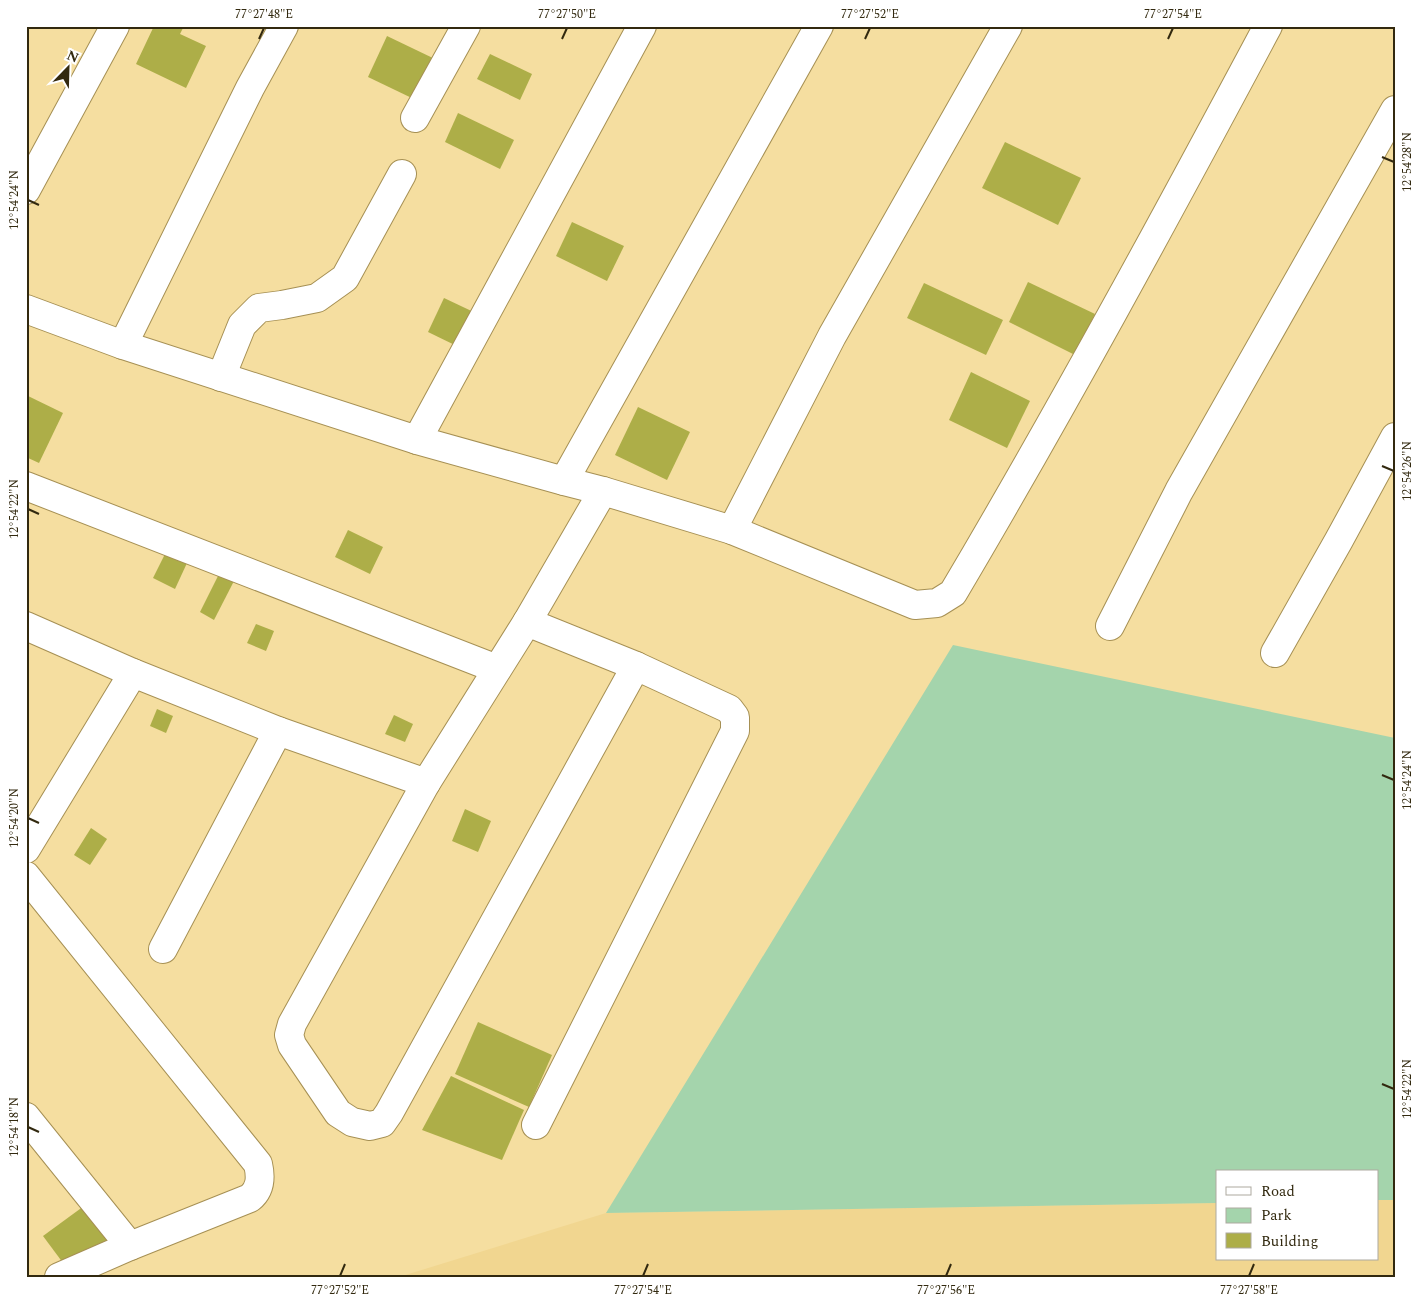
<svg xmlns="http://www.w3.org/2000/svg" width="1421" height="1303" font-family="Spectral,serif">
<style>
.built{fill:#f1d690}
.green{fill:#a4d4ac}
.building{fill:#adae48}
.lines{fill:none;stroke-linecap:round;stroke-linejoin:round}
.minor-casing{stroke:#a69054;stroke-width:30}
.minor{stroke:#fff;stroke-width:28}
.ticks{fill:none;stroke:#32290f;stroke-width:2}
.neatline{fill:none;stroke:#32290f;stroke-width:2}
.ticks-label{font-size:12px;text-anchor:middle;fill:#32290f}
</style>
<rect width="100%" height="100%" fill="#f5dea0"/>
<!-- built -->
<polygon class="built" points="1377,1200 1395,1200 1395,1277 399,1277 606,1213 1217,1203 1217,1259 1377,1259"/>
<!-- green -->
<polygon class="green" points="953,645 1395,738 1395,1200 1377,1200 1377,1172 1217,1172 1217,1203 606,1213"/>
<!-- building -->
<g class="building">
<polygon points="154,26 184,26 180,34 206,46 186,88 136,64"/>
<polygon points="387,36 437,60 418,101 368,77"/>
<polygon points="490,54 532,74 520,100 477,79"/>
<polygon points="458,113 514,140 500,169 445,142"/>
<polygon points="1005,142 1081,178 1058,225 982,188"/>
<polygon points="572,222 624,246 607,281 556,256"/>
<polygon points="1028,282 1095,314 1075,355 1009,322"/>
<polygon points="924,283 1003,320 986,355 907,318"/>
<polygon points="444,298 482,316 465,350 428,332"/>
<polygon points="971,372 1030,401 1007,448 949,420"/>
<polygon points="26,395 63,413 39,463 26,457"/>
<polygon points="638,407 690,432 667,480 615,455"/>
<polygon points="348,530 383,547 370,574 335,557"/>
<polygon points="166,552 187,563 175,589 153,578"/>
<polygon points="219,574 234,581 214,620 200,612"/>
<polygon points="256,624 274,631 266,651 247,643"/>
<polygon points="157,709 173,716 166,733 150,726"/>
<polygon points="394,715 413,724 405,742 385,734"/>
<polygon points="465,809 491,821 478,852 452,841"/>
<polygon points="91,828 107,839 90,865 74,855"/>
<polygon points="478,1022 552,1055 529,1107 455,1074"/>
<polygon points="451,1076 524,1110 502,1160 422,1130"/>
<polygon points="84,1206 116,1247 69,1271 43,1236"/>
</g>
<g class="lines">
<defs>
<g id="minor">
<polyline points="415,118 466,26"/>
<polyline points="26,190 115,26"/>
<path d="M26 309 123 345 417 440 564 481 603 491 732 530 915 605 937 603 953 593C1063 407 1166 217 1268 26"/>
<polyline points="123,345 250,88 284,26"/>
<polyline points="221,377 242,325 259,308 282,305 317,298 345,278 402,174"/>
<polyline points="417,440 642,26"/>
<path d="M564 481C648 329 735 178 819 26"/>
<polyline points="26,486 497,669"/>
<polyline points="603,491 527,622 426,783 292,1024 289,1035 292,1045 338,1113 352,1122 370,1126 382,1123 389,1113 636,666"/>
<polyline points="732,530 832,336 1008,26"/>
<polyline points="527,622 636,666 729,709 735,717 735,731 536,1125"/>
<polyline points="26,626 133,673 278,731 426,783"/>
<polyline points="1110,626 1179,491 1395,110"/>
<polyline points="1275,653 1339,540 1395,437"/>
<polyline points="26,849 133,673"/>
<path d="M26 876 258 1164C261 1177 261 1189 250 1198L130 1246 59 1277"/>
<polyline points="163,949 278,731"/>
<polyline points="26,1117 130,1246"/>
</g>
</defs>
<!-- minor casing -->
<use href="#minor" class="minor-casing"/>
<!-- minor -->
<use href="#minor" class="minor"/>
</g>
<!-- ticks -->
<path class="ticks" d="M259 39 264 28M562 39 567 28M865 39 870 28M1168 39 1173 28M1382 157 1394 162M28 200 39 205M1382 466 1394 471M28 509 39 514M1382 775 1394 780M28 818 39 823M1382 1084 1394 1089M28 1127 39 1132M340 1276 345 1264M643 1276 648 1264M946 1276 951 1264M1249 1276 1254 1264"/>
<!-- border -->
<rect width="1421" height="1303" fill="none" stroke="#ffffff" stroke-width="55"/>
<!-- legend -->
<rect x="1216" y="1170" width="162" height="90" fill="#ffffff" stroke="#ada99f"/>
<rect x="1226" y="1187" width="25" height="8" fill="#ffffff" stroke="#ada99f"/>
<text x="1261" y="1196" font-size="15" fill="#32290f">Road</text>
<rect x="1226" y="1208" width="25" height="15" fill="#a4d4ac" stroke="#ada99f"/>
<text x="1261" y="1220" font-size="15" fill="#32290f">Park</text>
<rect x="1226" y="1233" width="25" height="15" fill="#adae48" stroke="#ada99f"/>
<text x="1261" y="1246" font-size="15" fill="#32290f">Building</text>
<!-- north arrow -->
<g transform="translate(68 68) rotate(23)" stroke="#ffffff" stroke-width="4" paint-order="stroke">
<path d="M0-4L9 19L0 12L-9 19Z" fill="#32290f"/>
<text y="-8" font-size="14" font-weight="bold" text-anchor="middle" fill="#32290f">N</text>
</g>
<rect x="28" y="28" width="1366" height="1248" class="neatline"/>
<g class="ticks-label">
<text x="264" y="18">77°27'48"E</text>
<text x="567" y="18">77°27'50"E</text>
<text x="870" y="18">77°27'52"E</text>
<text x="1173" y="18">77°27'54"E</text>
<text transform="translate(1407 162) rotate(-90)" y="4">12°54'28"N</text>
<text transform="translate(14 200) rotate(-90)" y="4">12°54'24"N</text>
<text transform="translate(1407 471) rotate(-90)" y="4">12°54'26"N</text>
<text transform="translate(14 509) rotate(-90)" y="4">12°54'22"N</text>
<text transform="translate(1407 780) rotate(-90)" y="4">12°54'24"N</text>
<text transform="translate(14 818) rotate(-90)" y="4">12°54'20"N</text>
<text transform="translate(1407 1089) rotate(-90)" y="4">12°54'22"N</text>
<text transform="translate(14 1127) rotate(-90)" y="4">12°54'18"N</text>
<text x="340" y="1294">77°27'52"E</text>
<text x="643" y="1294">77°27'54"E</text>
<text x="946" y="1294">77°27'56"E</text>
<text x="1249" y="1294">77°27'58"E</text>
</g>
</svg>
